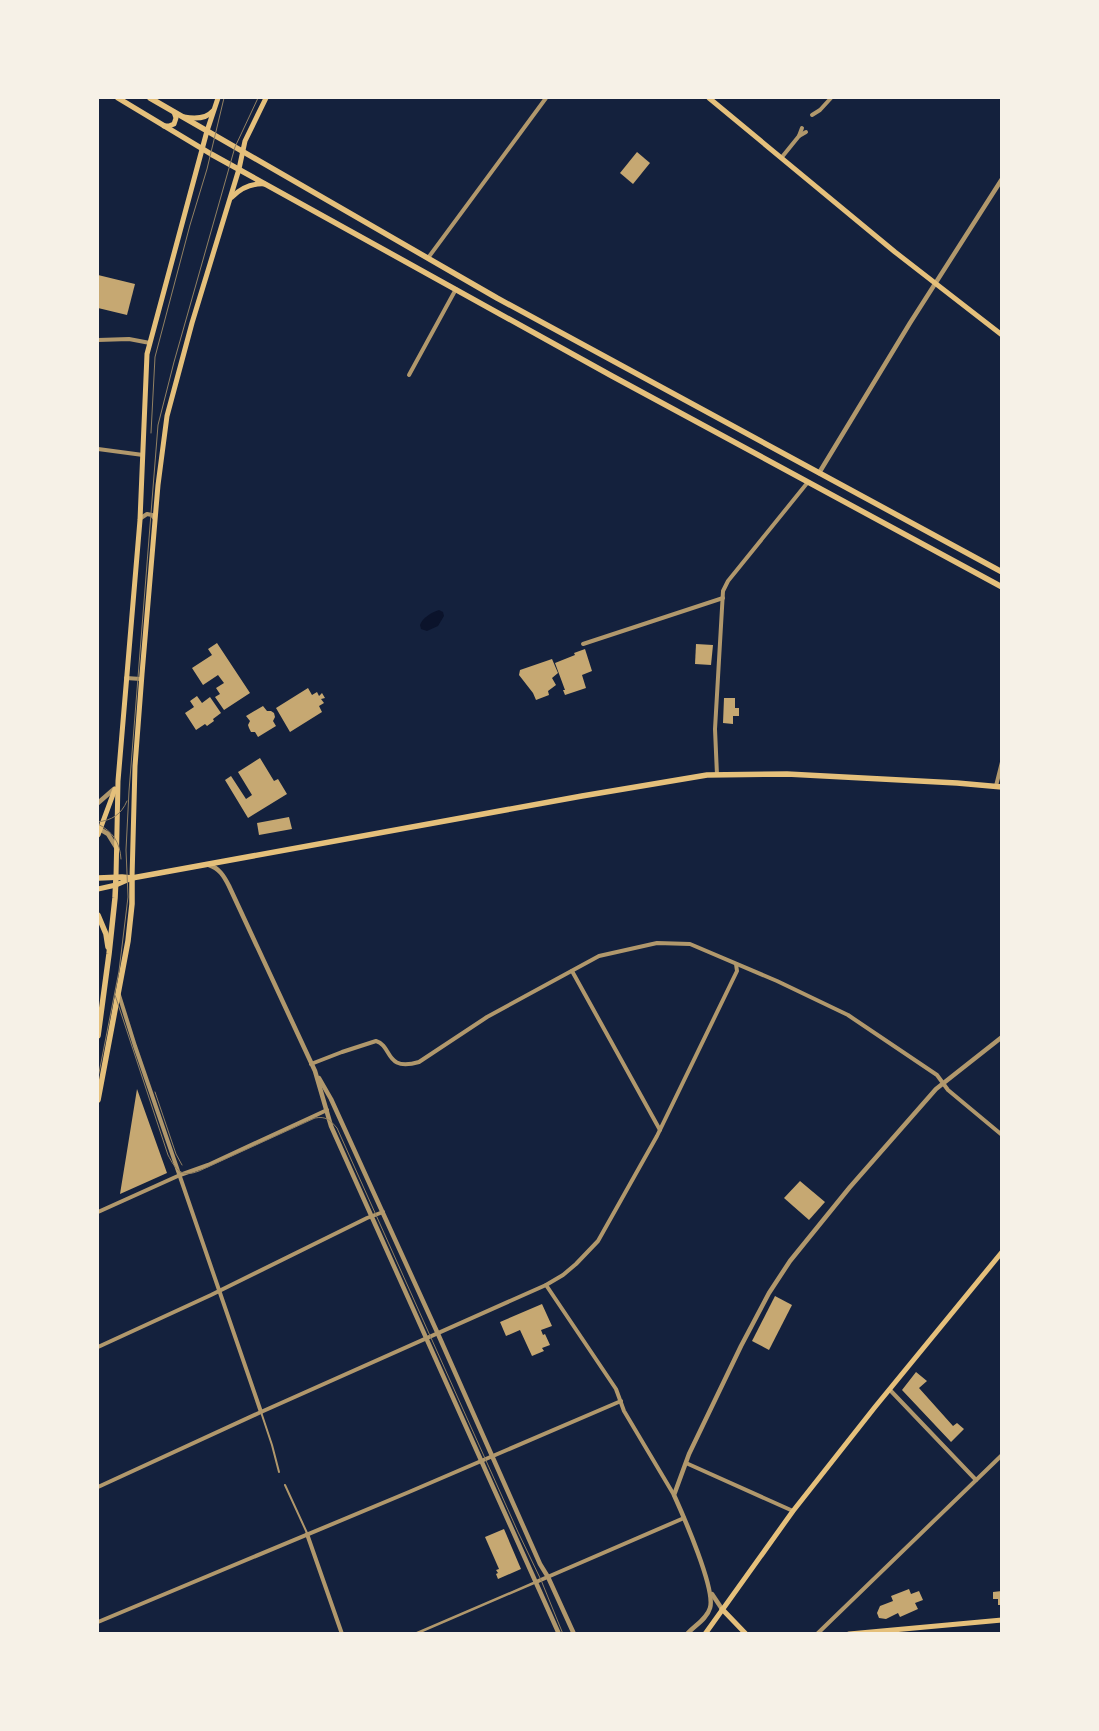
<svg xmlns="http://www.w3.org/2000/svg" width="1099" height="1731" font-family="Manrope,sans-serif">
<style>
.water{fill:#0b132b}
.building{fill:#c6a872}
.lines{fill:none;stroke-linecap:round;stroke-linejoin:round}
.service{stroke:#b1986c;stroke-width:2}
.pedestrian{stroke:#b1986c;stroke-width:2.5}
.minor{stroke:#b1986c;stroke-width:4}
.tertiary{stroke:#b1986c;stroke-width:4.5}
.secondary{stroke:#e5c07b;stroke-width:5}
.primary{stroke:#e5c07b;stroke-width:5.5}
.tram{stroke:#918062;stroke-width:1}
</style>
<rect width="100%" height="100%" fill="#14213d"/>
<!-- water -->
<path class="water" d="M439 610 443 612 444 616 438 626 427 631 421 629 420 625C422 618 432 612 439 610Z"/>
<!-- building -->
<g class="building">
<polygon points="637,152 650,163 633,184 620,173"/>
<polygon points="98,275 135,284 127,315 98,308"/>
<polygon points="217,643 250,693 224,710 215,697 220,694 216,688 224,683 218,675 203,685 192,668 212,655 208,649"/>
<polygon points="696,644 713,645 711,665 695,664"/>
<polygon points="585,649 592,671 582,675 586,688 565,695 563,690 565,690 555,663 575,655 574,653"/>
<polygon points="552,659 558,673 552,678 556,685 548,691 549,695 536,700 533,693 519,675 520,670"/>
<polygon points="308,688 312,695 317,692 319,696 322,693 325,698 321,699 324,703 319,706 322,712 290,732 276,708"/>
<polygon points="197,696 202,703 210,697 221,713 213,719 214,721 207,726 205,724 196,730 185,713 194,707 190,701"/>
<polygon points="724,698 735,698 735,708 739,708 739,716 733,716 733,724 723,723"/>
<polygon points="263,706 267,711 271,711 274,713 275,717 273,721 276,726 258,737 255,732 251,732 249,728 248,725 250,721 246,716"/>
<polygon points="260,758 274,781 278,779 287,794 248,818 225,780 231,776 246,799 252,795 238,772"/>
<polygon points="289,817 292,829 259,835 257,823"/>
<polygon points="137,1089 167,1173 120,1194 127,1151"/>
<polygon points="800,1181 825,1202 809,1220 784,1198"/>
<polygon points="775,1296 792,1305 769,1350 752,1341"/>
<polygon points="542,1304 552,1326 541,1330 543,1335 545,1334 550,1345 542,1348 544,1351 532,1356 520,1330 506,1336 500,1322"/>
<polygon points="916,1372 927,1381 919,1388 953,1426 957,1423 964,1429 951,1442 902,1390"/>
<polygon points="504,1529 521,1569 498,1579 496,1574 498,1573 496,1570 499,1569 485,1537"/>
<polygon points="909,1589 911,1594 919,1591 923,1600 915,1603 918,1609 900,1617 898,1613 886,1619 879,1618 877,1613 880,1606 893,1601 891,1596"/>
<polygon points="1002,1591 1002,1605 998,1605 998,1599 993,1599 993,1592"/>
</g>
<g class="lines">
<!-- service -->
<g class="service">
<polyline points="261,1412 272,1445 279,1472"/>
<polyline points="285,1485 307,1533"/>
</g>
<!-- pedestrian -->
<polyline class="pedestrian" points="415,1634 536,1582"/>
<!-- minor -->
<g class="minor">
<polyline points="812,115 820,110 831,98"/>
<polyline points="799,136 802,128"/>
<polyline points="782,157 799,136 806,132"/>
<polyline points="428,258 546,98"/>
<polyline points="98,340 129,339 150,343"/>
<polyline points="409,375 456,289"/>
<polyline points="98,449 143,455"/>
<polyline points="141,518 147,514 152,515 155,519"/>
<polyline points="583,644 723,598"/>
<polyline points="126,678 141,679"/>
<polyline points="717,775 715,729 723,591 728,581 808,482"/>
<polyline points="996,786 1002,762"/>
<polyline points="572,971 660,1130"/>
<polyline points="119,995 135,1046 261,1412"/>
<path d="M311 1064 342 1052 376 1041C393 1046 384 1072 419 1062L487 1017 599 956 657 943 690 944 777 981 848 1015 937 1075 948 1090 1002 1135"/>
<polyline points="98,1212 180,1175 208,1165 327,1110"/>
<polyline points="546,1285 616,1389 624,1411 674,1495"/>
<polyline points="98,1347 211,1295 367,1218 383,1212"/>
<polyline points="890,1390 976,1480"/>
<polyline points="686,1463 793,1511"/>
<polyline points="98,1487 261,1412 546,1285 563,1275 576,1264 598,1241 657,1136 737,971 736,964"/>
<polyline points="307,1534 342,1634"/>
<polyline points="536,1582 684,1518"/>
<polyline points="98,1622 409,1492 621,1401"/>
<polyline points="817,1634 1002,1455"/>
</g>
<!-- tertiary -->
<g class="tertiary">
<polyline points="819,473 910,323 1002,179"/>
<polyline points="98,803 114,789"/>
<polyline points="98,828 108,834 116,847"/>
<path d="M209 865C219 868 224 876 229 886L315 1071 331 1126 559 1634"/>
<polyline points="319,1078 331,1099 438,1334 540,1564 548,1577 574,1634"/>
<polyline points="712,1594 722,1609"/>
<path d="M687 1634C694 1626 707 1619 710 1608 716 1590 683 1515 674 1495L689 1454 741 1346 769 1293 790 1261 850 1187 936 1089 1002 1037"/>
</g>
<!-- secondary -->
<g class="secondary">
<polyline points="709,98 895,252 1002,335"/>
<path d="M184 117C195 119 206 119 213 111"/>
<polyline points="164,126 169,126 174,124 176,118 174,112"/>
<path d="M232 197C241 188 252 183 265 184"/>
<polyline points="98,835 115,789"/>
<polyline points="116,877 118,781 140,520 147,354 207,131 218,98"/>
<polyline points="98,889 116,885 132,878 135,766 142,674 158,485 167,416 192,323 239,169 245,141 266,98"/>
<polyline points="722,1609 746,1634"/>
<polyline points="705,1634 793,1511 875,1407 1002,1252"/>
<polyline points="849,1634 1002,1620"/>
</g>
<!-- primary -->
<g class="primary">
<polyline points="118,98 211,154 612,376 1002,587"/>
<polyline points="150,98 497,298 1002,572"/>
<polyline points="98,878 122,877 132,878 582,796 707,775 787,774 957,783 1002,787"/>
<polyline points="98,915 106,934 108,947"/>
<polyline points="98,1036 109,954 115,898 116,877"/>
<polyline points="98,1100 128,941 132,904 132,878"/>
</g>
<!-- tram -->
<g class="tram">
<polyline points="151,433 155,357 190,225 207,169 224,98"/>
<path d="M98 822C112 820 121 815 127 801"/>
<path d="M98 824C113 832 120 842 121 859"/>
<path d="M115 995 168 1155C176 1170 181 1178 199 1171L315 1118C326 1116 330 1120 337 1128L518 1532 541 1580 563 1634"/>
<polyline points="98,1078 119,971 128,897 126,850 129,791 158,425 174,362 235,147 258,98"/>
<polyline points="155,1092 176,1154 182,1165"/>
</g>
</g>
<!-- border -->
<rect width="1099" height="1731" fill="none" stroke="#f6f1e7" stroke-width="198"/>
</svg>
